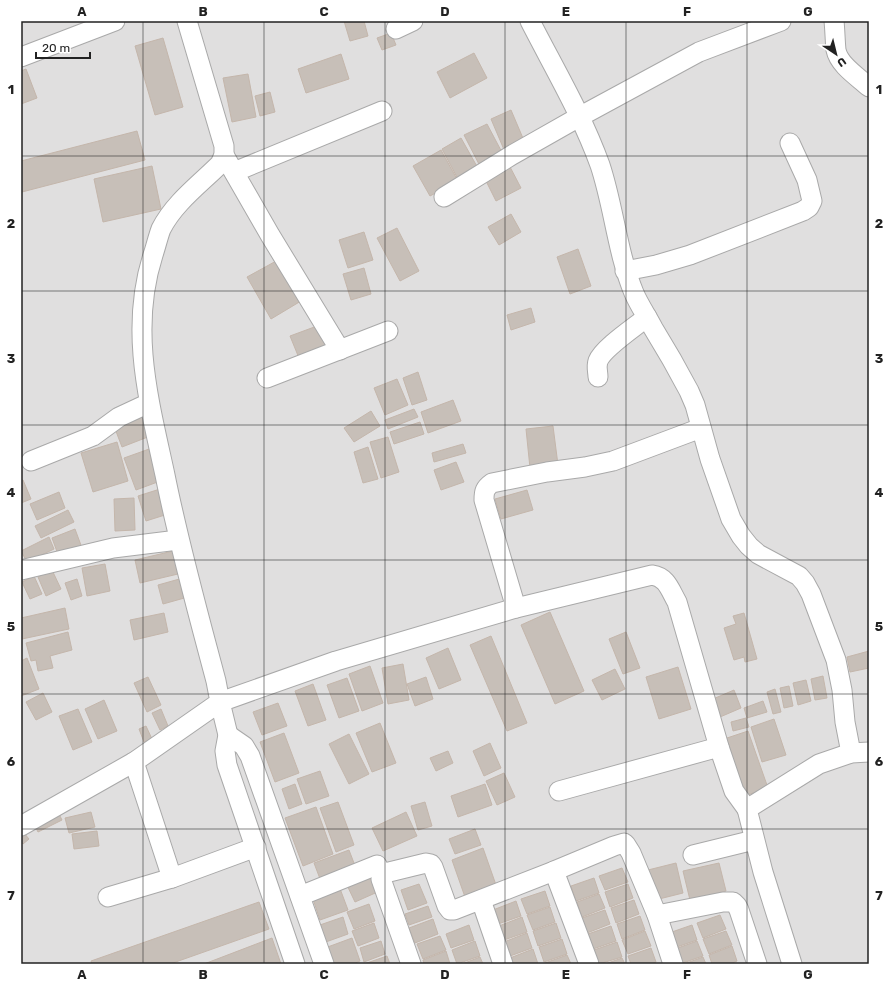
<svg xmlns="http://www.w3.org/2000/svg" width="890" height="985" font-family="Rubik,sans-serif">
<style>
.residential{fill:#e0dfdf}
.building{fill:#c7bfb8;stroke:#c4b6ab}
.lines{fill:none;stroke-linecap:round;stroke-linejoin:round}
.minor-casing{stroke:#a9a9a9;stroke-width:21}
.minor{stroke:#fff;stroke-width:19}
.grid{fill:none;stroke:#222;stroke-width:1;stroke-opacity:0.55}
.neatline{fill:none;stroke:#222;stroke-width:1.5}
.grid-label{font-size:13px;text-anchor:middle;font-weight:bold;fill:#222}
</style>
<rect width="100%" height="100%" fill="#f2efe9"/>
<!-- residential -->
<rect class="residential" x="21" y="21" width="848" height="943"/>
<!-- building -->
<g class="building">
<polygon points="344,21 364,21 368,36 350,41"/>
<polygon points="391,33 396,45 382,50 377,38"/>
<polygon points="163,38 183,107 155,115 135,46"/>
<polygon points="474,53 487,78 450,98 437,72"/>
<polygon points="341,54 349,79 306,93 298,69"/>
<polygon points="26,69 37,98 21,104 21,71"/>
<polygon points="248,74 256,117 232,122 223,78"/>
<polygon points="270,92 275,112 260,116 255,96"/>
<polygon points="511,110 525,143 505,152 491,119"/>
<polygon points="487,124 505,158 482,170 464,135"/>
<polygon points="137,131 145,160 22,192 21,186 21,161"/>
<polygon points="461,138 479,170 459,181 442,149"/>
<polygon points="441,150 458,181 430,196 413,166"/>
<polygon points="508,163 521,188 496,201 483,175"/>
<polygon points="152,166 161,209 103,222 94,179"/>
<polygon points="511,214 521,232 499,245 488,227"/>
<polygon points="397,228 419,271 400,281 377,238"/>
<polygon points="364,232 373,260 348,268 339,240"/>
<polygon points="578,249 591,286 570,294 557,257"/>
<polygon points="278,260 301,301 271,319 247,277"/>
<polygon points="364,268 371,294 351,300 343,274"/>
<polygon points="531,308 535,322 511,330 507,315"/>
<polygon points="317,326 326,347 299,358 290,336"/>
<polygon points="418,372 427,400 412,405 403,378"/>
<polygon points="397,379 408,405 385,415 374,388"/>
<polygon points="453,400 461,421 428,433 421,412"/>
<polygon points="414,409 418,417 388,429 385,420"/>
<polygon points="371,411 380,426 354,442 344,428"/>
<polygon points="145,414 153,435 122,447 114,426"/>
<polygon points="420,422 424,434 394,444 390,432"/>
<polygon points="553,426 558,465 530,468 526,429"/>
<polygon points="388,437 399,472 381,478 370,442"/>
<polygon points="117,442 128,481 93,492 81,453"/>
<polygon points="463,444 466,453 434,462 432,453"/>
<polygon points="368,447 378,479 363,483 354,452"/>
<polygon points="152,448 163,480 136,490 124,458"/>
<polygon points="456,462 464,482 441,490 434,470"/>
<polygon points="21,480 23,480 31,499 21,503"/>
<polygon points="160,489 168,514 146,521 138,496"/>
<polygon points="527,490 533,510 501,519 495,499"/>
<polygon points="59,492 65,508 37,520 30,504"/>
<polygon points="134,498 135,530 115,531 114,499"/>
<polygon points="68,510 74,522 41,538 35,526"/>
<polygon points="75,529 82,548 59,557 52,538"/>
<polygon points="49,537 54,549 27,562 21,551"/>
<polygon points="173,551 178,574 140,583 135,560"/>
<polygon points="105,564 110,591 87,596 82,568"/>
<polygon points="52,570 61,589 46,596 38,577"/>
<polygon points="34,576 42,594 30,599 22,582"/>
<polygon points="183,578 188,597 163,604 158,585"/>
<polygon points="77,579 82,596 71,600 65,583"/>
<polygon points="65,608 69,629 22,639 21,618"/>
<polygon points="550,612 584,691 555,704 521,625"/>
<polygon points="164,613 168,632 134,640 130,620"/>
<polygon points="744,613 757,659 745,662 744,657 734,660 724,628 736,624 733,616"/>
<polygon points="68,632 72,650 50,656 53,668 38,671 36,660 31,661 26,643"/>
<polygon points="626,632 640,668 623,674 609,639"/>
<polygon points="491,636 527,723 507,731 470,645"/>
<polygon points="448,648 461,680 439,689 426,658"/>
<polygon points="869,651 869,668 850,672 847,657"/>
<polygon points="27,658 39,689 21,696 21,661"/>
<polygon points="403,664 409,700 388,704 382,668"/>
<polygon points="370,666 383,703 362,711 349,674"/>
<polygon points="678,667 691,709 659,719 646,677"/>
<polygon points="615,669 625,689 602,700 592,680"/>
<polygon points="823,676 827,698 815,700 811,679"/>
<polygon points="148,677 161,705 147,712 134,683"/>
<polygon points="426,677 433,699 415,706 407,684"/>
<polygon points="347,678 359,711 339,718 327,685"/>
<polygon points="806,680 811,701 798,705 793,683"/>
<polygon points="313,684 326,720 308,726 295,691"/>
<polygon points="789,686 793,706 784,708 780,688"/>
<polygon points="775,689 781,712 773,714 767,692"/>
<polygon points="734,690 741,708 713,720 706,702"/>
<polygon points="43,693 52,712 36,720 26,702"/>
<polygon points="104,700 117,731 98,739 85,709"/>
<polygon points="763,701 767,712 747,718 744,708"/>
<polygon points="278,703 287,726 262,735 253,712"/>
<polygon points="78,709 92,742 73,750 59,716"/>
<polygon points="161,709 168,726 160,730 152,713"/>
<polygon points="746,718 749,727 733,731 731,722"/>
<polygon points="774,719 786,755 762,762 751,727"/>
<polygon points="380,723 396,763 372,772 356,733"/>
<polygon points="146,726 152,739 144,742 139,729"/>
<polygon points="748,731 768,788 741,797 721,740"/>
<polygon points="284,733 299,773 275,782 260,742"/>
<polygon points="349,734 369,774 349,784 329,744"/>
<polygon points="490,743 501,768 484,776 473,751"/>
<polygon points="448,751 453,763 436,771 430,758"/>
<polygon points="320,771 329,796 306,804 297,779"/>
<polygon points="504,773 515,797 497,805 486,781"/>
<polygon points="295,784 302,804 289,809 282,789"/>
<polygon points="485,784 492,805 458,817 451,796"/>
<polygon points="338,802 354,845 336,852 320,808"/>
<polygon points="425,802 432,826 418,830 411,806"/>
<polygon points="316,807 333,854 303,866 285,818"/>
<polygon points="91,812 95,827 69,833 65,818"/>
<polygon points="406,812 417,836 383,851 372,828"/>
<polygon points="59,814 62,820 38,832 35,826"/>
<polygon points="475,829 481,845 455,854 449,839"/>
<polygon points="97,831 99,846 74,849 72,834"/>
<polygon points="24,833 29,839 23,844 21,841 21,835"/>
<polygon points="483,848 496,885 465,897 452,860"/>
<polygon points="349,850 357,871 322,884 314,863"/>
<polygon points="676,863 683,893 655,900 648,870"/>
<polygon points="719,863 726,891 690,900 683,871"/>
<polygon points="622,868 628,882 605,890 599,876"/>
<polygon points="372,869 382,890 355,902 345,881"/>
<polygon points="594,878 599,893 576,901 571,886"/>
<polygon points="419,884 427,903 408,910 401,890"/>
<polygon points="628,884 633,898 610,907 605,892"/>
<polygon points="339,886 348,910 320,920 312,896"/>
<polygon points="545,891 550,906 527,914 521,899"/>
<polygon points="599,894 605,908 582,917 577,902"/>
<polygon points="634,900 639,914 616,923 611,908"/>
<polygon points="516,901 521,916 498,924 493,910"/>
<polygon points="259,902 269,929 170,964 92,964 91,961"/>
<polygon points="369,904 375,921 354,929 347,912"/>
<polygon points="428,906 432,917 409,925 405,914"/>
<polygon points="550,907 555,922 533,930 527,915"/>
<polygon points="605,910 610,924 587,933 582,918"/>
<polygon points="720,915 726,929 703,938 697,923"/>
<polygon points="640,916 645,930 622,939 617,924"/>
<polygon points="343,917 348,934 323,943 317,926"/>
<polygon points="522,917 527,932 504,940 499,926"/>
<polygon points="433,919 438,934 415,943 409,928"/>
<polygon points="374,923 379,938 358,946 352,931"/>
<polygon points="556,923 561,938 538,946 533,931"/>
<polygon points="469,925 474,940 451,948 446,934"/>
<polygon points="692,925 697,940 674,948 669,933"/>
<polygon points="611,926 616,941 593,949 588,934"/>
<polygon points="645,931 651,946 628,954 622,940"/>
<polygon points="726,931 732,945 709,954 703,939"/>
<polygon points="527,933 532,948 510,956 504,942"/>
<polygon points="440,936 446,950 423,959 417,944"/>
<polygon points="272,938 281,964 204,964"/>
<polygon points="352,938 360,961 353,964 331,964 325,948"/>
<polygon points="562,939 567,954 544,962 539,947"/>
<polygon points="381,941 385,954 364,962 360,948"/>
<polygon points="475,941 480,956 457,964 452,950"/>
<polygon points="697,941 703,956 680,964 675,949"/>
<polygon points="617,942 622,957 599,964 594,950"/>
<polygon points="732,946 737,961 730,964 712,964 709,955"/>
<polygon points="651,948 656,962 651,964 631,964 628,956"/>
<polygon points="533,949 538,964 513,964 510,958"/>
<polygon points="446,951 450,964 424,964 423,960"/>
<polygon points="567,955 571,964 545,964 545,963"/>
<polygon points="387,956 390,964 364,964"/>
<polygon points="480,957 483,964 462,964"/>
<polygon points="703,957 706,964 684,964"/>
<polygon points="622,958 625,964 605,964"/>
</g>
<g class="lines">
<defs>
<g id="minor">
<path d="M530 21C554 68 582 115 600 165 614 207 617 252 634 293 639 305 647 316 653 328 666 349 678 370 689 391L695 405 710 459 731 519 741 536 749 546 758 554 799 576 805 583 811 594 836 660 842 690 845 722 851 753"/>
<path d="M834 21C835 30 835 40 836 50 839 65 858 77 869 87"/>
<polyline points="396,29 413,21"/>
<polyline points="21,57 115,21"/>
<polyline points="224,155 270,235 340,350"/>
<polyline points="234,172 382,111"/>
<polyline points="444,197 512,155 579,117 699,52 781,21"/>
<polyline points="625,271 656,265 690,255 803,211 809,207 812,201 807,180 790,143"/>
<path d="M598 377C598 372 596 367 598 361 603 348 635 327 647 317"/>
<polyline points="267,378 388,331"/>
<polyline points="31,461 93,436 119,417 149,403"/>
<polyline points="21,570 113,548 178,540"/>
<path d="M516 608 652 575C667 577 670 590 677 602L719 747 734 791 747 809"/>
<polyline points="228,735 244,746 250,756 324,964"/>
<polyline points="134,762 172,878"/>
<polyline points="559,791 719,747"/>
<path d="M21 826 134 762 220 702 216 681C198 613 179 545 165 475 149 401 129 330 153 255 156 246 158 237 161 229 174 203 200 184 220 164L224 155V146L187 21"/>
<polyline points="693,855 754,840"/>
<polyline points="554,871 589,964"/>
<polyline points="300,896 377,865 382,875"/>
<polyline points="108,897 172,878 256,847"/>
<polyline points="481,900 503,964"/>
<polyline points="657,915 723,902 733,902 737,906 739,910 757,964"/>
<path d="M295 964 227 765 225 751 228 735 220 702 336 661 516 608 484 500C484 491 485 488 492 483L547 472 585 467 613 461 701 428"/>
<polyline points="411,964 381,879 382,875 385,873 426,863 431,864 433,867 447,906 450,910 454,910 554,871 614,846 624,843 626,845 631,853 657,915 673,964"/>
<polyline points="792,964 763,872 747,809 819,764 851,753 869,752"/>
</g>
</defs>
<!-- minor casing -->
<use href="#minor" class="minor-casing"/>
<!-- minor -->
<use href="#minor" class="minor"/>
</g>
<!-- grid -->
<path class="grid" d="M143 21V964M264 21V964M385 21V964M505 21V964M626 21V964M747 21V964M21 156H869M21 291H869M21 425H869M21 560H869M21 694H869M21 829H869"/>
<!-- border -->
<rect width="890" height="985" fill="none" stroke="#ffffff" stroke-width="44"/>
<!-- north arrow -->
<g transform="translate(836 54) rotate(145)" stroke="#ffffff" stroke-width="3" paint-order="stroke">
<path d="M0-3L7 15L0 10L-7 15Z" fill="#222222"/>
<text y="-6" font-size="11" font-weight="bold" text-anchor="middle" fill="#222222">U</text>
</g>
<!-- scale -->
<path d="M36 52v6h54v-6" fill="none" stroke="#222222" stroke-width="2"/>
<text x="42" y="52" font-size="12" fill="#222222" stroke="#ffffff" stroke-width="3" paint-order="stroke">20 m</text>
<rect x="22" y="22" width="846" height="941" class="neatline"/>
<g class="grid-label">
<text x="82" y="16">A</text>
<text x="203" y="16">B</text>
<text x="324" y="16">C</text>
<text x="445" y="16">D</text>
<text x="566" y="16">E</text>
<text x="687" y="16">F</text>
<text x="808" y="16">G</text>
<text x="11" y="94">1</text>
<text x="879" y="94">1</text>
<text x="11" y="228">2</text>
<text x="879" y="228">2</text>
<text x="11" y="363">3</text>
<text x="879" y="363">3</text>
<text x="11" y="497">4</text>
<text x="879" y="497">4</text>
<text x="11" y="631">5</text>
<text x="879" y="631">5</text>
<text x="11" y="766">6</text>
<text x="879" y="766">6</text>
<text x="11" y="900">7</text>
<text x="879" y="900">7</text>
<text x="82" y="979">A</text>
<text x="203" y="979">B</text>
<text x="324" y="979">C</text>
<text x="445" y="979">D</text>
<text x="566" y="979">E</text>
<text x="687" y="979">F</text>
<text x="808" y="979">G</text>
</g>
</svg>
